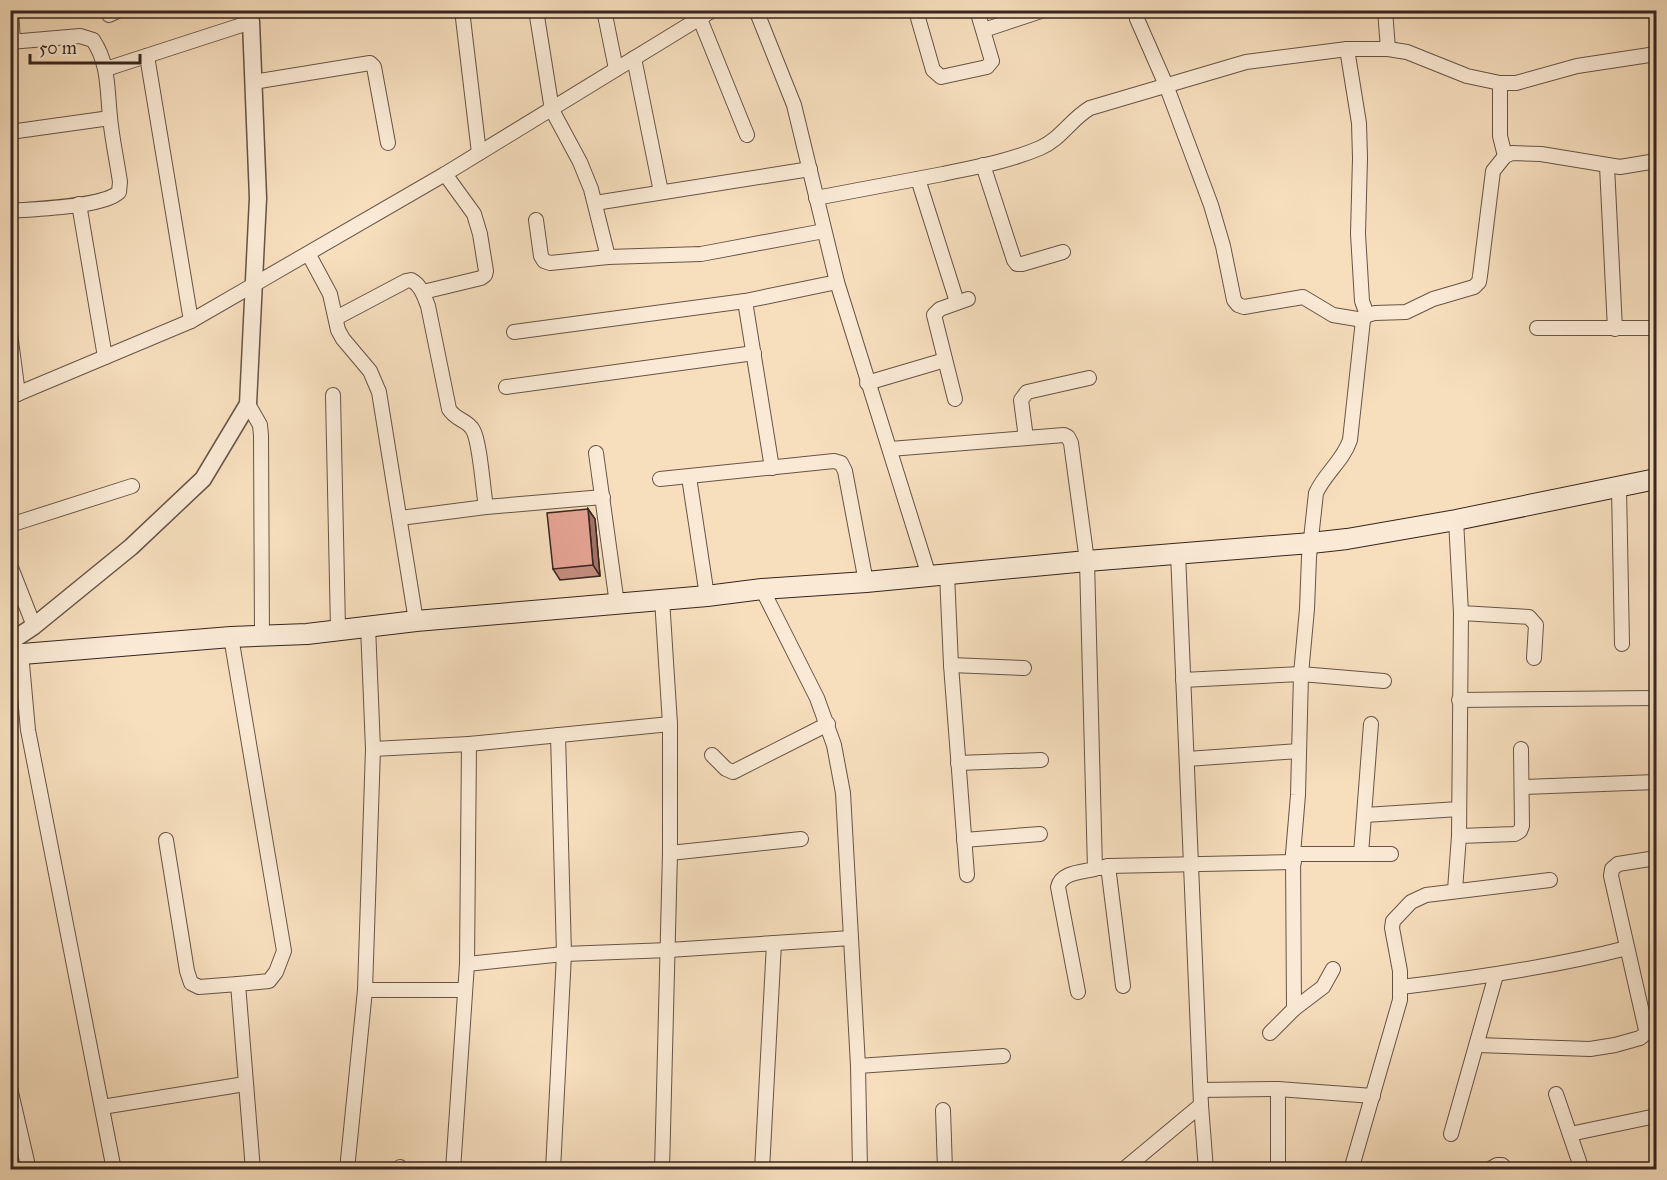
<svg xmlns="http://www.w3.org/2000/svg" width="1667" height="1180" font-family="'IM FELL Great Primer',serif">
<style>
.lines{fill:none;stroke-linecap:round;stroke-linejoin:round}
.minor-casing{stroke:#675446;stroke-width:16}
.tertiary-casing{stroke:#675446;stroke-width:19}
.secondary-casing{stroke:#37251e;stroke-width:22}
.minor{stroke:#faead5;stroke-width:14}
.tertiary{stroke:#faead5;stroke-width:16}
.secondary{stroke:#faead5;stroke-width:20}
.wall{fill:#c58d7f;stroke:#37251e;stroke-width:1.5}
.shaded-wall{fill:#a07368;stroke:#37251e;stroke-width:1.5}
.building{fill:#e5a494;stroke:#37251e;stroke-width:1.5}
</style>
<rect width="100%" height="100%" fill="#f7dfbe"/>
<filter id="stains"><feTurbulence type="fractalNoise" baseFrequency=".00333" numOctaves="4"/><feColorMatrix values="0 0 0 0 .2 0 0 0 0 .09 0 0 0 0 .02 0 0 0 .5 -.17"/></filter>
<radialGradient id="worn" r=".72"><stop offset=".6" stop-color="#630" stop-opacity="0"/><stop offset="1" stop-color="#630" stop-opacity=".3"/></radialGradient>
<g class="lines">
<defs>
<g id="minor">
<polyline points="11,10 13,41"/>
<polyline points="462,10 479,153"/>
<polyline points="536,10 552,110 580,162 591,189 608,257"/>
<polyline points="604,10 616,69"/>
<polyline points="694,10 700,19 747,135"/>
<polyline points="756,10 794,105 837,282 929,576"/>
<polyline points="1385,10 1388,49"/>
<polyline points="109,15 120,10"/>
<polyline points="918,18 933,70 941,77 987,67 992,61 977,10"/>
<polyline points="1137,19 1166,85 1211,205 1223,246 1234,300 1238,305 1244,307 1303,297 1333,315 1363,320"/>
<polyline points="984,30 1044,10"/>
<path d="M10 42 80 36 93 40C109 64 107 89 110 117 112 139 117 161 120 182L119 192C104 207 34 209 10 211"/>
<polyline points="1347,49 1359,123 1360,158 1358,234 1362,301 1367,315"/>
<polyline points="147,56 191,321"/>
<polyline points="634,58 661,192"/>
<polyline points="106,69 251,22"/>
<polyline points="253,82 370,63 374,67 388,143"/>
<polyline points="1500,83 1500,136 1505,156"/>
<polyline points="10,132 110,118"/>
<polyline points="983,165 1014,260 1017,264 1022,264 1063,252"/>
<polyline points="1607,166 1615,329"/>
<polyline points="918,179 957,302"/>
<path d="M816 198C858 190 901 182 943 174 975 167 1010 161 1040 148 1061 139 1071 119 1090 108L1246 62 1347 49H1388L1407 52 1467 76 1500 83H1516L1577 66 1656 54"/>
<polyline points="595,203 810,169"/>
<polyline points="79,204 105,357"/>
<polyline points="536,220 541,256 544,261 550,263 608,257 701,254 824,231"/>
<polyline points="309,255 330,294 338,330 343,339 370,371 379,392 416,621"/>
<polyline points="423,292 481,278 485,275 486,271 480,234 474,214 445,174"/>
<polyline points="745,301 772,468"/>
<path d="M336 318 406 281 411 280C421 285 424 296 428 306L449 409C455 420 468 420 473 430 480 442 483 490 486 507"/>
<polyline points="1537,328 1656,328"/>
<polyline points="514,332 745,301 837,282"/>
<polyline points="10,333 18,394"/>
<polyline points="867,383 945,360"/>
<polyline points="506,387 754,353"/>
<polyline points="333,395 338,629"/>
<polyline points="10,397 191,321 445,174 713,10"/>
<polyline points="955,399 934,315 940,309 968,299"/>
<polyline points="248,404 260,425 261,435 262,636"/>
<polyline points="1026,438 1021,400 1027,392 1089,378"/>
<path d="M890 449 1064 435 1068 437 1071 443 1087 561 1095 869C1083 872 1061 872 1058 887L1078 992"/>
<polyline points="596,453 617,604"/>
<polyline points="689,477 707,596"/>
<polyline points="660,479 834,461 841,463 845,471 866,582"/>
<polyline points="1619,488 1622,644"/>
<polyline points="400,518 486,507 603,497"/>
<polyline points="10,525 132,486"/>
<polyline points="1178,553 1201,1105 1206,1170"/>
<polyline points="10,565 34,626"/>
<polyline points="947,574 951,665 967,875"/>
<polyline points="762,589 817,698 834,745 843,793 851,938"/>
<polyline points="1461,613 1529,617 1536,625 1534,658"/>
<polyline points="231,637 284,951 276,972 269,981 238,984 253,1170"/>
<polyline points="21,653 28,730 114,1170"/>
<polyline points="951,665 1024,668"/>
<polyline points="1183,680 1301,674 1384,681"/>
<polyline points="1459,700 1656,698"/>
<polyline points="469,744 670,724"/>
<polyline points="373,749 469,744 467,964 453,1170"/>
<polyline points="712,755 726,769 733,772 828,724"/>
<polyline points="1187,759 1299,751"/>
<polyline points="958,763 1041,760"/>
<polyline points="1522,787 1656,782"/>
<polyline points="1365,815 1459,809"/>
<polyline points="1459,836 1515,834 1520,831 1522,826 1521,749"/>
<polyline points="166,840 187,971 191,983 199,987 238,984"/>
<polyline points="964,840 1040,834"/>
<polyline points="670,853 801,839"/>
<polyline points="1293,854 1391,854"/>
<polyline points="1361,854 1371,724"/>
<polyline points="1108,866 1294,862"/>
<polyline points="1100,868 1108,866 1123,986"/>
<polyline points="1455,890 1459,836 1461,613 1456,520"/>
<polyline points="467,964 564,954 669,950 851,938 858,1066 860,1170"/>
<path d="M1401 987C1477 978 1553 967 1627 948"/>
<polyline points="365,990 465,990"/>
<path d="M1294 1009 1293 854 1298 795 1301 674 1307 609 1309 557 1316 493C1325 473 1343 461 1350 440L1363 320 1367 315 1375 313 1406 312 1433 299 1474 287 1479 282 1480 276 1493 171 1505 156 1512 153 1541 154 1620 167 1656 161"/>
<polyline points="1270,1033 1294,1009 1323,987 1333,969"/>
<polyline points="1478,1045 1590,1049 1615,1045 1640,1038 1645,1034 1646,1030 1611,876 1612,869 1618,864 1656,858"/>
<polyline points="858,1066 1003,1056"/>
<polyline points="10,1088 29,1170"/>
<polyline points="1201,1090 1278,1089 1373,1096"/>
<polyline points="1556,1094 1582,1170"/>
<polyline points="102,1107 245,1084"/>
<polyline points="943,1110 945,1170"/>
<polyline points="1451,1134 1496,975"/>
<polyline points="1570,1134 1656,1116"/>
<polyline points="400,1167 401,1170"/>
<polyline points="347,1170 365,990 373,749 368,626"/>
<polyline points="553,1170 564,954 558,735"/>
<polyline points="662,1170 670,853 670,724 662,599"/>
<polyline points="762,1170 774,943"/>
<polyline points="1123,1170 1201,1105"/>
<polyline points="1278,1170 1278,1089"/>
<polyline points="1351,1170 1400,1000 1400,971 1392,928 1393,921 1411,902 1426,895 1550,880"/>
<polyline points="1488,1170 1497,1165 1502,1165 1507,1170"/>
</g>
<polyline id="tertiary" points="10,642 34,626 131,547 203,479 248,404 258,198 251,22 249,10"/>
<polyline id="secondary" points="10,655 231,637 307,634 416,621 707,596 762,589 866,582 1087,561 1311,543 1347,539 1456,520 1656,479"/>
</defs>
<!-- minor casing -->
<use href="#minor" class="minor-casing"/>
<!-- tertiary casing -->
<use href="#tertiary" class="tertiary-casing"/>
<!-- secondary casing -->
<use href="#secondary" class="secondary-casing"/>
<!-- minor -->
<use href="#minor" class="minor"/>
<!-- tertiary -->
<use href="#tertiary" class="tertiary"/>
<!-- secondary -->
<use href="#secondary" class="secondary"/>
</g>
<!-- wall -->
<polygon class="wall" points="588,509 595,519 600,576 560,580 553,569"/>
<!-- shaded-wall -->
<polygon class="shaded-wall" points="588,509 595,519 600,576 593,565"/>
<!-- building -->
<polygon class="building" points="588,509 593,565 553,569 547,513"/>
<!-- margin -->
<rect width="1667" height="1180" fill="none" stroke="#f7dfbe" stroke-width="36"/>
<rect x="12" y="12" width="1643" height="1156" fill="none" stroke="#37251e" stroke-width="3"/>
<rect x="18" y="18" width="1631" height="1144" fill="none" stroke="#37251e" stroke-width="1.5"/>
<!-- scale -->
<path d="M30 54v9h110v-9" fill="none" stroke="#37251e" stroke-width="3"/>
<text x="39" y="54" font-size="18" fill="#37251e" stroke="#faead5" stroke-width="4.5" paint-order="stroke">50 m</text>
<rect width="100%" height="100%" filter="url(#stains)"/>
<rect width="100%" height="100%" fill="url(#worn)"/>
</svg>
